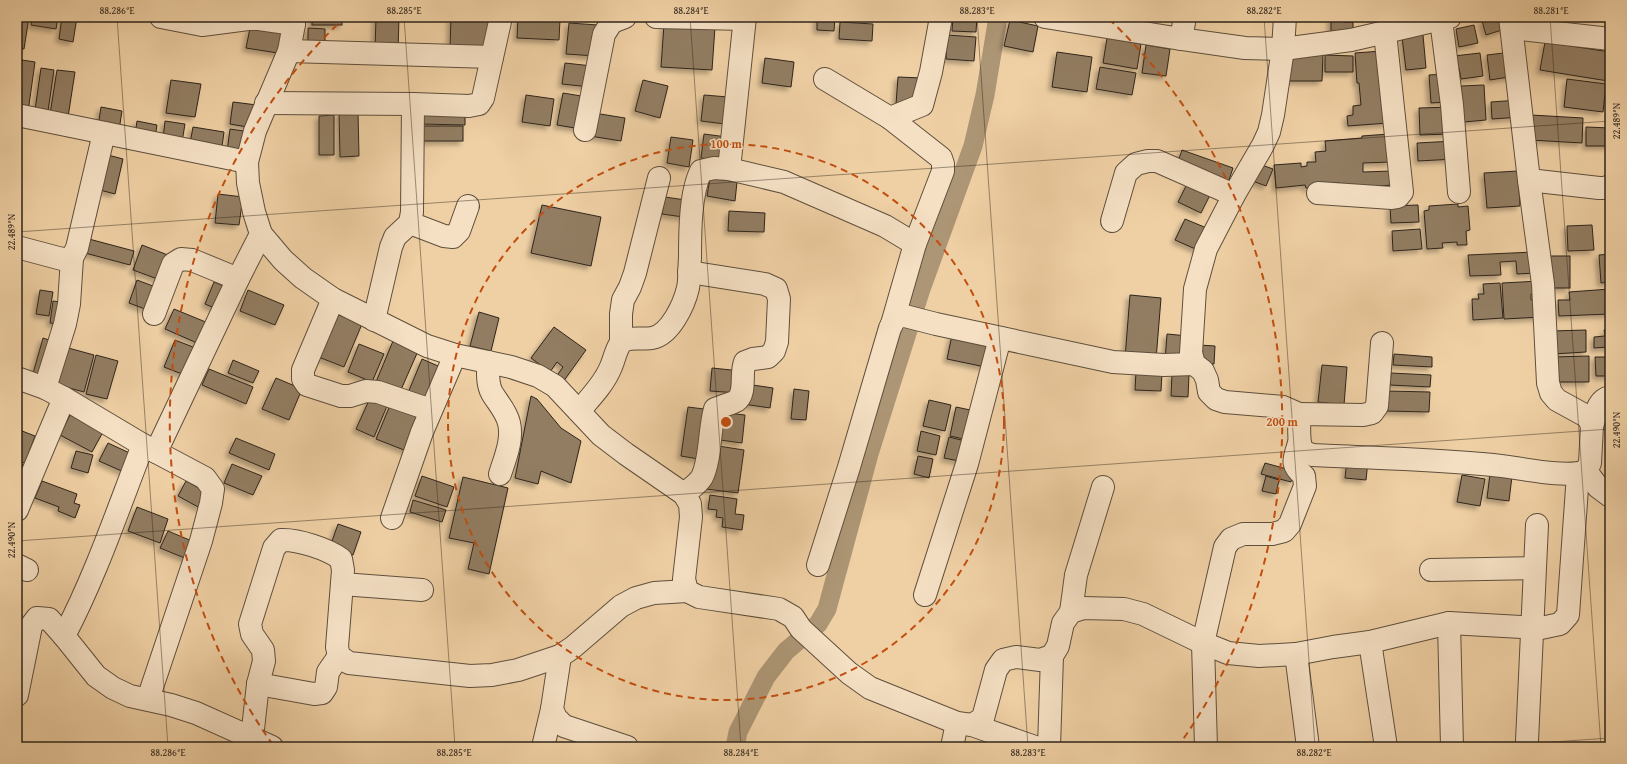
<svg xmlns="http://www.w3.org/2000/svg" width="1627" height="764" font-family="'Gentium Book Plus',serif">
<style>
.lines{fill:none;stroke-linecap:round;stroke-linejoin:round}
.canal{stroke:#ad9675;stroke-width:19}
.building{fill:#927d62;stroke:#2e241b;filter:url(#shadow)}
.street-casing{stroke:#5e4f3d;stroke-width:24}
.street{stroke:#f5e0c4;stroke-width:22}
.ticks{fill:none;stroke:#2e241b;stroke-width:1;stroke-opacity:0.45}
.ring{fill:none;stroke:#c34e0f;stroke-width:2;stroke-dasharray:7 5}
.centre{fill:#c34e0f;stroke:#f5e0c4;stroke-width:2}
.ring-label{font-size:12px;text-anchor:middle;font-weight:bold;fill:#c34e0f;stroke:#f5e0c4;stroke-width:3;stroke-linejoin:round;paint-order:stroke}
.neatline{fill:none;stroke:#2e241b;stroke-width:1.5}
.ticks-label{font-size:10px;text-anchor:middle;fill:#2e241b}
</style>
<defs>
<filter id="shadow"><feDropShadow dx="-3.5" dy="3.5" stdDeviation="2" flood-color="#0004"/></filter>
</defs>
<rect width="100%" height="100%" fill="#efd0a4"/>
<filter id="stains"><feTurbulence type="fractalNoise" baseFrequency=".005" numOctaves="4"/><feColorMatrix values="0 0 0 0 .2 0 0 0 0 .09 0 0 0 0 .02 0 0 0 .5 -.17"/></filter>
<radialGradient id="worn" r=".72"><stop offset=".6" stop-color="#630" stop-opacity="0"/><stop offset="1" stop-color="#630" stop-opacity=".3"/></radialGradient>
<g class="lines">
<!-- canal -->
<polyline class="canal" points="735,747 738,732 766,677 786,651 818,624 827,609 869,454 921,289 973,146 985,95 998,17"/>
</g>
<!-- building -->
<g class="building">
<polygon points="17,17 29,17 24,49 17,48"/>
<polygon points="33,17 58,17 56,29 31,25"/>
<polygon points="62,17 77,17 73,42 59,39"/>
<rect x="312" y="17" width="30" height="8"/>
<polygon points="376,17 399,17 398,51 375,51"/>
<polygon points="451,17 494,18 493,50 450,48"/>
<polygon points="817,17 835,17 834,31 817,30"/>
<polygon points="953,17 977,17 976,32 952,31"/>
<polygon points="1331,17 1344,17 1344,22 1353,22 1353,36 1331,38"/>
<polygon points="1377,17 1406,17 1377,23"/>
<polygon points="1493,17 1504,17 1508,28 1486,35 1482,21"/>
<polygon points="518,18 560,19 559,40 517,38"/>
<polygon points="1010,20 1038,26 1033,52 1004,46"/>
<polygon points="840,22 873,24 872,41 839,39"/>
<polygon points="569,23 598,25 596,56 566,54"/>
<polygon points="664,24 715,27 712,70 661,67"/>
<polygon points="1474,25 1478,43 1459,47 1456,29"/>
<polygon points="250,28 287,34 284,54 246,48"/>
<polygon points="308,28 325,29 325,49 308,49"/>
<polygon points="947,35 976,37 974,61 946,59"/>
<polygon points="1423,35 1426,68 1406,70 1402,37"/>
<polygon points="1107,38 1141,44 1137,69 1103,63"/>
<polygon points="1545,42 1610,52 1610,69 1608,81 1540,70"/>
<polygon points="1146,45 1170,49 1166,76 1142,73"/>
<polygon points="1382,51 1388,123 1348,126 1347,116 1353,115 1353,106 1361,105 1359,83 1357,83 1355,53"/>
<polygon points="1057,52 1092,57 1087,92 1052,87"/>
<polygon points="1512,52 1515,76 1490,80 1487,55"/>
<polygon points="17,53 21,53 17,76"/>
<polygon points="1480,53 1483,76 1461,79 1459,68 1456,68 1454,56"/>
<polygon points="1284,55 1323,55 1322,81 1283,81"/>
<polygon points="1325,55 1353,56 1353,72 1325,72"/>
<polygon points="765,58 794,62 791,87 762,83"/>
<polygon points="22,60 35,62 28,112 17,110 17,94"/>
<polygon points="565,63 592,66 590,87 562,84"/>
<polygon points="1100,67 1136,73 1132,95 1096,89"/>
<polygon points="41,68 54,70 48,111 35,110"/>
<polygon points="57,70 75,72 68,117 50,114"/>
<polygon points="1446,74 1447,102 1431,103 1429,75"/>
<polygon points="898,77 921,78 919,105 896,104"/>
<polygon points="1567,79 1606,84 1603,112 1564,107"/>
<polygon points="171,80 201,84 195,117 166,113"/>
<polygon points="643,80 668,86 660,118 635,111"/>
<polygon points="1484,85 1486,120 1464,122 1461,86"/>
<polygon points="563,93 587,97 581,129 557,125"/>
<polygon points="526,95 554,99 550,126 522,122"/>
<polygon points="704,95 728,97 725,124 701,121"/>
<polygon points="1519,100 1520,117 1492,119 1491,102"/>
<polygon points="233,102 257,105 253,128 230,124"/>
<polygon points="101,107 122,111 119,130 98,127"/>
<polygon points="1451,107 1452,134 1420,135 1419,108"/>
<polygon points="420,109 465,109 465,125 420,124"/>
<polygon points="358,112 359,156 340,157 339,113"/>
<polygon points="594,113 625,118 621,141 590,136"/>
<polygon points="334,115 334,155 319,155 319,116"/>
<polygon points="1531,115 1583,118 1582,143 1530,140"/>
<polygon points="137,121 157,125 155,138 135,135"/>
<polygon points="165,121 185,124 182,142 163,139"/>
<rect x="421" y="126" width="42" height="15"/>
<polygon points="193,127 224,132 221,154 189,149"/>
<polygon points="1586,127 1610,128 1610,146 1586,146"/>
<polygon points="230,129 250,132 246,155 227,152"/>
<polygon points="704,134 727,137 724,161 701,158"/>
<polygon points="1389,134 1391,162 1363,163 1363,172 1392,171 1393,185 1346,188 1340,185 1340,183 1334,183 1326,187 1306,188 1305,185 1276,188 1274,165 1301,163 1301,167 1307,166 1307,162 1316,162 1315,152 1326,151 1325,141 1362,138 1362,136"/>
<polygon points="671,137 693,140 689,167 667,163"/>
<polygon points="1454,141 1455,159 1418,161 1417,143"/>
<polygon points="1182,150 1233,168 1227,186 1176,167"/>
<polygon points="108,155 123,159 115,194 100,190"/>
<polygon points="1256,163 1273,169 1266,186 1250,180"/>
<polygon points="1518,171 1520,206 1487,208 1484,173"/>
<polygon points="710,178 737,182 735,201 707,196"/>
<polygon points="1188,182 1211,193 1201,213 1178,202"/>
<polygon points="218,194 243,197 239,225 215,223"/>
<polygon points="665,197 692,201 690,218 662,214"/>
<polygon points="1458,204 1458,207 1468,206 1470,230 1466,231 1467,245 1457,245 1457,242 1442,243 1443,248 1427,249 1424,211 1429,210 1429,206"/>
<polygon points="542,205 601,217 591,266 531,253"/>
<polygon points="1418,205 1419,222 1391,223 1390,206"/>
<polygon points="729,211 765,213 764,232 728,231"/>
<polygon points="1185,219 1209,229 1200,251 1175,240"/>
<polygon points="1592,225 1594,250 1568,251 1567,226"/>
<polygon points="1420,229 1422,249 1393,251 1392,231"/>
<polygon points="89,239 134,251 130,265 85,253"/>
<polygon points="142,245 173,257 163,281 133,270"/>
<polygon points="1534,252 1535,273 1517,274 1516,261 1500,262 1501,275 1470,276 1468,255"/>
<polygon points="1610,254 1610,282 1601,283 1599,255"/>
<rect x="1547" y="256" width="23" height="32"/>
<polygon points="137,280 161,289 153,312 129,303"/>
<polygon points="1540,281 1541,293 1531,294 1531,300 1541,299 1542,317 1504,319 1502,283"/>
<polygon points="214,282 231,289 221,311 205,304"/>
<polygon points="1500,283 1503,318 1473,320 1472,299 1479,299 1478,294 1484,294 1483,284"/>
<polygon points="1610,289 1610,314 1559,316 1558,300 1570,300 1569,292"/>
<polygon points="40,290 53,292 49,316 36,314"/>
<polygon points="248,290 284,305 275,325 240,311"/>
<polygon points="1130,295 1161,298 1156,360 1125,358"/>
<polygon points="53,301 67,303 63,325 50,323"/>
<polygon points="174,309 213,325 204,346 165,329"/>
<polygon points="479,312 499,318 491,351 470,346"/>
<polygon points="334,313 362,324 344,367 316,356"/>
<polygon points="554,327 586,350 563,382 556,377 563,367 557,362 550,372 531,358"/>
<polygon points="1586,330 1586,352 1552,354 1552,331"/>
<polygon points="1604,330 1610,330 1610,349 1609,349 1608,347 1594,348 1594,337 1605,336"/>
<polygon points="1167,334 1188,336 1186,362 1165,361"/>
<polygon points="952,335 995,345 990,368 947,359"/>
<polygon points="43,338 55,342 44,381 32,377"/>
<polygon points="175,340 198,349 187,376 164,367"/>
<polygon points="393,341 418,351 400,392 376,382"/>
<polygon points="359,344 384,354 372,382 348,372"/>
<polygon points="1199,345 1215,346 1214,364 1198,363"/>
<polygon points="61,346 94,355 84,392 51,383"/>
<polygon points="1394,354 1432,357 1432,367 1393,365"/>
<polygon points="96,355 118,361 107,399 86,394"/>
<polygon points="1589,356 1589,382 1554,382 1554,357"/>
<polygon points="1595,357 1610,357 1610,376 1596,376"/>
<polygon points="422,359 445,369 430,403 408,393"/>
<polygon points="233,360 259,371 253,383 228,373"/>
<polygon points="1322,365 1347,367 1344,405 1318,402"/>
<polygon points="712,368 741,371 738,393 710,391"/>
<polygon points="209,369 253,387 246,404 202,385"/>
<polygon points="1136,371 1162,373 1161,391 1135,390"/>
<polygon points="1391,373 1431,375 1430,387 1390,385"/>
<polygon points="1172,374 1189,375 1188,397 1171,396"/>
<polygon points="276,378 302,389 289,420 262,409"/>
<polygon points="746,384 773,388 770,408 743,404"/>
<polygon points="794,389 809,391 806,420 791,419"/>
<polygon points="1387,391 1430,392 1429,412 1386,411"/>
<polygon points="531,396 537,399 561,428 581,441 571,483 541,471 538,484 515,478"/>
<polygon points="370,398 387,406 374,437 356,429"/>
<polygon points="929,400 951,405 945,431 923,426"/>
<polygon points="391,403 424,417 409,452 376,439"/>
<polygon points="688,407 712,410 705,460 681,456"/>
<polygon points="956,407 975,411 968,440 950,436"/>
<polygon points="716,412 745,415 742,443 713,439"/>
<polygon points="70,415 103,432 92,452 60,435"/>
<polygon points="17,429 35,436 25,463 17,461"/>
<polygon points="921,431 940,436 936,455 917,451"/>
<polygon points="949,437 969,442 964,462 944,458"/>
<polygon points="236,438 275,454 269,470 229,453"/>
<polygon points="108,443 134,455 126,473 99,461"/>
<polygon points="712,445 744,450 738,493 706,489"/>
<polygon points="76,451 93,455 88,473 71,468"/>
<polygon points="918,456 933,459 929,478 914,474"/>
<polygon points="1347,460 1368,461 1366,480 1345,478"/>
<polygon points="17,463 27,466 17,488"/>
<polygon points="1265,463 1294,471 1291,482 1261,474"/>
<polygon points="232,464 262,476 253,495 224,483"/>
<polygon points="1490,474 1512,476 1509,501 1487,498"/>
<polygon points="1462,475 1485,479 1480,506 1457,502"/>
<polygon points="422,476 454,487 447,507 415,496"/>
<polygon points="1266,476 1279,480 1276,494 1262,491"/>
<polygon points="463,477 508,488 489,574 468,569 474,543 449,538"/>
<polygon points="42,481 77,494 74,503 80,505 75,518 58,511 59,507 35,498"/>
<polygon points="186,481 208,493 200,508 178,496"/>
<polygon points="710,495 737,499 735,514 744,515 742,530 722,527 723,518 716,517 717,510 708,509"/>
<polygon points="413,500 446,510 442,522 410,512"/>
<polygon points="137,507 168,519 160,543 128,531"/>
<polygon points="338,524 361,532 353,555 330,547"/>
<polygon points="168,531 199,544 192,561 160,548"/>
</g>
<g class="lines">
<defs>
<g id="street">
<polyline points="161,17 202,25 248,19 259,19 294,24"/>
<polyline points="294,17 294,24 289,51 255,131 247,162 248,183 254,212 261,234 283,260 303,278 333,299 427,346 455,355 511,367 538,376 555,386 601,435 626,454 684,494 690,504 691,517 684,579 687,591 699,597 779,609 793,617 801,629 849,673 870,688 957,723 972,725 983,718 996,670 1003,660 1016,657 1040,660 1052,656 1058,646 1063,623 1071,612 1083,608 1124,609 1143,614 1203,643 1228,653 1259,656 1296,654 1333,647 1370,642 1449,623 1452,747"/>
<polyline points="656,17 745,19"/>
<polyline points="1045,17 1181,39 1245,48 1283,49 1351,40 1450,17"/>
<path d="M1285 17 1283 49 1273 115 1269 132 1263 145 1234 195 1206 249 1195 289 1191 353 1194 364 1203 371 1207 380 1209 392 1216 399 1225 402 1283 407 1299 414C1300 424 1297 446 1304 451 1306 453 1310 454 1313 455 1373 458 1433 459 1493 465 1517 467 1565 479 1586 471L1590 463 1592 426 1588 417 1557 400 1551 393 1548 383 1543 284 1529 180 1510 17"/>
<polyline points="1441,20 1452,105 1459,192"/>
<polyline points="1512,28 1610,39"/>
<polyline points="1181,39 1185,17"/>
<polyline points="289,51 492,57"/>
<polyline points="825,79 890,118 941,158 943,164 943,171 915,244 892,324"/>
<polyline points="266,103 413,104 469,106 479,104 483,98 501,17"/>
<polyline points="17,115 247,162"/>
<polyline points="890,118 922,105 931,72 941,17"/>
<polyline points="585,130 604,34 612,22 625,17"/>
<polyline points="729,169 745,17"/>
<polyline points="1529,180 1599,188 1605,188 1610,186"/>
<polyline points="1318,193 1392,198 1398,197 1402,192 1385,33"/>
<polyline points="1112,221 1126,173 1136,164 1148,161 1157,161 1234,195"/>
<polyline points="410,223 444,236 453,237 459,231 468,206"/>
<polyline points="17,247 62,259 72,258 77,248 104,133"/>
<polyline points="333,299 303,370 303,379 307,385 341,396 350,396 366,391 378,392 431,410"/>
<polyline points="154,314 173,264 181,259 192,260 238,279"/>
<polyline points="374,320 391,247 395,237 410,223 412,212 413,104"/>
<polyline points="621,342 621,314 623,300 630,287 635,273 659,178"/>
<path d="M488 362C488 372 487 384 492 393 498 403 506 411 509 423 513 440 505 458 500 474"/>
<polyline points="17,378 45,388 64,398 143,445 205,478 213,489 211,503 201,541 148,699"/>
<polyline points="45,388 65,324 69,304 72,258"/>
<path d="M579 411C590 398 603 385 610 369 614 361 615 352 620 344 627 335 643 340 652 338 670 335 684 305 688 288 690 279 689 268 690 258 690 233 690 193 701 171L714 168 729 169 784 182 885 226 915 244"/>
<polyline points="1299,414 1363,415 1372,413 1377,406 1382,343"/>
<path d="M1592 426C1596 415 1597 400 1610 397"/>
<polyline points="156,452 238,279 261,234"/>
<polyline points="1586,471 1598,487 1610,496"/>
<path d="M684 494C690 489 698 484 702 477 711 459 709 429 715 409 721 406 734 403 736 401 747 393 740 373 745 362L753 359 768 357 774 351 777 342 779 299 776 289 765 284 689 272"/>
<polyline points="17,510 64,398"/>
<polyline points="392,518 422,432 455,355"/>
<polyline points="17,565 27,570"/>
<polyline points="818,565 849,467 890,328 894,320 901,315 936,324 1113,362 1164,365 1194,364"/>
<polyline points="1431,570 1534,568"/>
<polyline points="342,584 422,590"/>
<polyline points="925,595 967,464 1000,338"/>
<polyline points="1071,612 1076,575 1103,487"/>
<polyline points="1449,623 1541,628 1560,624 1568,615 1578,474"/>
<path d="M64 636C96 575 118 509 143 445"/>
<polyline points="1370,642 1386,747"/>
<polyline points="1296,654 1308,747"/>
<polyline points="560,656 552,709 556,718 564,726 627,747"/>
<polyline points="258,684 314,694 322,693 326,687 328,672 339,656"/>
<polyline points="17,695 31,626 37,618 49,619 64,636 96,676 113,688 130,696 171,705 196,713 272,747"/>
<polyline points="972,725 1035,747"/>
<path d="M252 738 258 684 264 661 263 650 252 634 250 624 274 548 281 540C297 539 328 549 341 559L343 570 337 647 339 656 349 663 470 676 492 675 518 670 560 656 572 648 621 606 636 598 654 593 687 591"/>
<polyline points="1527,741 1537,525"/>
<polyline points="543,747 552,709"/>
<polyline points="952,747 957,723"/>
<polyline points="1049,747 1052,656"/>
<path d="M1206 747 1203 643 1225 547 1231 539 1243 534H1272L1284 531 1290 524 1305 486 1304 476C1290 464 1294 460 1299 443"/>
</g>
</defs>
<!-- street casing -->
<use href="#street" class="street-casing"/>
<!-- street -->
<use href="#street" class="street"/>
</g>
<!-- ticks -->
<path class="ticks" d="M117 17 168 747M404 17 455 747M690 17 741 747M977 17 1028 747M1264 17 1315 747M1550 17 1601 747M17 232 1610 121M17 541 1610 429M1480 747 1610 738"/>
<!-- distance rings -->
<g class="ring">
<circle cx="726" cy="422" r="278"/>
<path d="M273 745A556 556 0 0 1 343 19M1109 19A556 556 0 0 1 1179 745"/>
</g>
<circle cx="726" cy="422" r="6" class="centre"/>
<g class="ring-label">
<text x="726" y="148">100 m</text>
<text x="1282" y="426">200 m</text>
</g>
<!-- margin -->
<rect width="1627" height="764" fill="none" stroke="#efd0a4" stroke-width="44"/>
<rect x="22" y="22" width="1583" height="720" class="neatline"/>
<g class="ticks-label">
<text x="117" y="14">88.286°E</text>
<text x="404" y="14">88.285°E</text>
<text x="691" y="14">88.284°E</text>
<text x="977" y="14">88.283°E</text>
<text x="1264" y="14">88.282°E</text>
<text x="1551" y="14">88.281°E</text>
<text transform="translate(1616 121) rotate(-90)" y="4">22.489°N</text>
<text transform="translate(11 232) rotate(-90)" y="4">22.489°N</text>
<text transform="translate(1616 430) rotate(-90)" y="4">22.490°N</text>
<text transform="translate(11 540) rotate(-90)" y="4">22.490°N</text>
<text x="168" y="756">88.286°E</text>
<text x="454" y="756">88.285°E</text>
<text x="741" y="756">88.284°E</text>
<text x="1028" y="756">88.283°E</text>
<text x="1314" y="756">88.282°E</text>
</g>
<rect width="100%" height="100%" filter="url(#stains)"/>
<rect width="100%" height="100%" fill="url(#worn)"/>
</svg>
